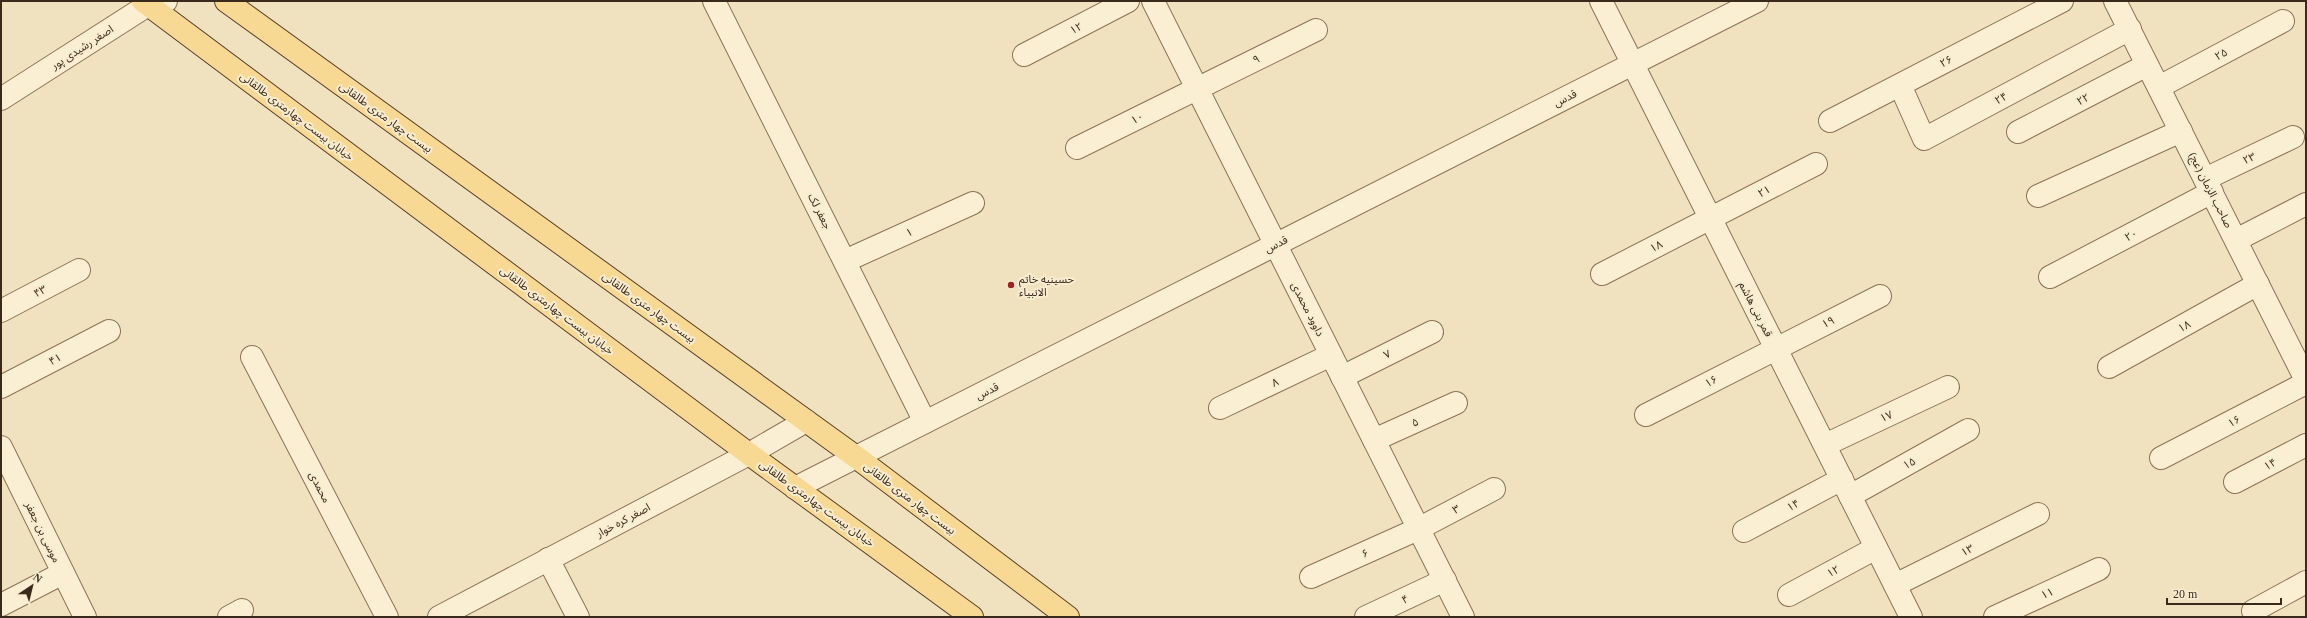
<svg xmlns="http://www.w3.org/2000/svg" width="2307" height="618" font-family="'Times New Roman','Noto Sans Arabic',serif">
<style>
.lines{fill:none;stroke-linecap:round;stroke-linejoin:round}
.minor-casing{stroke:#8c7256;stroke-width:24}
.major-casing{stroke:#59402b;stroke-width:24}
.minor{stroke:#fbefd3;stroke-width:22}
.major{stroke:#f8d994;stroke-width:22}
.poi-dot{fill:#9f2122;stroke:#f8ecd0;stroke-width:1.5}
.labels{text-anchor:middle;dominant-baseline:central;stroke-width:4;stroke-linejoin:round;paint-order:stroke}
.street-label{font-size:11px;fill:#3a2a1c;stroke:#f8ecd0}
.poi-label{font-size:11px;fill:#3a2a1c;stroke:#f8ecd0;text-anchor:start}
</style>
<rect width="100%" height="100%" fill="#f1e2bf"/>
<g class="lines">
<defs>
<g id="minor">
<polyline points="714,1 925,422"/>
<polyline points="1153,1 1463,617"/>
<polyline points="1601,1 1911,617"/>
<polyline points="2115,1 2306,380"/>
<polyline points="1024,55 1128,1"/>
<polyline points="1900,85 1924,139 2130,29"/>
<polyline points="2159,87 2283,21"/>
<polyline points="1,99 148,5 166,1"/>
<polyline points="1830,121 2062,1"/>
<polyline points="2018,132 2147,65"/>
<polyline points="1077,148 1316,30"/>
<polyline points="2205,179 2293,137"/>
<polyline points="2038,196 2181,131"/>
<polyline points="2236,240 2306,204"/>
<polyline points="845,261 973,203"/>
<polyline points="1602,274 1816,164"/>
<polyline points="2050,277 2212,192"/>
<polyline points="1,311 79,270"/>
<polyline points="252,357 387,617"/>
<polyline points="2109,367 2258,284"/>
<polyline points="1342,377 1432,332"/>
<polyline points="1,387 109,331"/>
<polyline points="1220,408 1331,355"/>
<polyline points="1646,415 1880,296"/>
<polyline points="1374,440 1456,403"/>
<polyline points="1825,445 1948,387"/>
<polyline points="1,447 85,617"/>
<polyline points="2161,458 2306,383"/>
<polyline points="2235,482 2306,445"/>
<polyline points="795,488 1757,1"/>
<polyline points="1850,496 1968,430"/>
<polyline points="1744,531 1842,479"/>
<polyline points="548,559 578,617"/>
<polyline points="1311,577 1418,529 1494,489"/>
<polyline points="1895,585 2038,514"/>
<polyline points="1789,595 1876,548"/>
<polyline points="1,605 63,573"/>
<polyline points="2253,611 2306,582"/>
<polyline points="229,617 242,610"/>
<polyline points="439,617 749,454 806,421"/>
<polyline points="1366,617 1445,580"/>
<polyline points="1995,617 2099,569"/>
</g>
<g id="major">
<polyline points="143,1 749,454 972,617"/>
<polyline points="226,1 856,457 1068,617"/>
</g>
</defs>
<!-- minor casing -->
<use href="#minor" class="minor-casing"/>
<!-- major casing -->
<use href="#major" class="major-casing"/>
<!-- minor -->
<use href="#minor" class="minor"/>
<!-- major -->
<use href="#major" class="major"/>
</g>
<!-- markers -->
<circle class="poi-dot" cx="1011" cy="285" r="4"/>
<g class="labels">
<!-- street labels -->
<g class="street-label">
<text transform="translate(1076 28) rotate(-28)">۱۲</text>
<text transform="translate(82 47) rotate(-33)">اصغر رشیدی پور</text>
<text transform="translate(2221 54) rotate(-28)">۲۵</text>
<text transform="translate(1256 59) rotate(-26)">۹</text>
<text transform="translate(1946 61) rotate(-27)">۲۶</text>
<text transform="translate(1565 98) rotate(-27)">قدس</text>
<text transform="translate(2001 98) rotate(-28)">۲۴</text>
<text transform="translate(2083 99) rotate(-28)">۲۲</text>
<text transform="translate(297 116) rotate(37)">خیابان بیست چهارمتری طالقانی</text>
<text transform="translate(386 117) rotate(36)">بیست چهار متری طالقانی</text>
<text transform="translate(1137 118) rotate(-27)">۱۰</text>
<text transform="translate(2249 158) rotate(-25)">۲۳</text>
<text transform="translate(2211 190) rotate(63)">صاحب الزمان (عج)</text>
<text transform="translate(1764 191) rotate(-27)">۲۱</text>
<text transform="translate(820 211) rotate(63)">جعفر لک</text>
<text transform="translate(909 232) rotate(-24)">۱</text>
<text transform="translate(2131 235) rotate(-28)">۲۰</text>
<text transform="translate(1276 244) rotate(-27)">قدس</text>
<text transform="translate(1656 246) rotate(-27)">۱۸</text>
<text transform="translate(40 291) rotate(-28)">۴۳</text>
<text transform="translate(649 307) rotate(36)">بیست چهار متری طالقانی</text>
<text transform="translate(1308 309) rotate(63)">داوود محمدی</text>
<text transform="translate(1756 309) rotate(63)">قمر بنی هاشم</text>
<text transform="translate(557 310) rotate(37)">خیابان بیست چهارمتری طالقانی</text>
<text transform="translate(1828 322) rotate(-26)">۱۹</text>
<text transform="translate(2184 326) rotate(-29)">۱۸</text>
<text transform="translate(1387 354) rotate(-27)">۷</text>
<text transform="translate(55 359) rotate(-27)">۴۱</text>
<text transform="translate(1711 381) rotate(-28)">۱۶</text>
<text transform="translate(1275 382) rotate(-25)">۸</text>
<text transform="translate(987 391) rotate(-27)">قدس</text>
<text transform="translate(1886 416) rotate(-25)">۱۷</text>
<text transform="translate(2234 421) rotate(-28)">۱۶</text>
<text transform="translate(1415 422) rotate(-25)">۵</text>
<text transform="translate(1909 463) rotate(-29)">۱۵</text>
<text transform="translate(2270 464) rotate(-28)">۱۴</text>
<text transform="translate(320 487) rotate(63)">محمدی</text>
<text transform="translate(910 498) rotate(37)">بیست چهار متری طالقانی</text>
<text transform="translate(817 503) rotate(36)">خیابان بیست چهارمتری طالقانی</text>
<text transform="translate(1793 505) rotate(-28)">۱۴</text>
<text transform="translate(1456 509) rotate(-28)">۳</text>
<text transform="translate(623 520) rotate(-28)">اصغر کره خوار</text>
<text transform="translate(43 532) rotate(64)">موسی بن جعفر</text>
<text transform="translate(1967 550) rotate(-27)">۱۳</text>
<text transform="translate(1365 553) rotate(-24)">۶</text>
<text transform="translate(1833 571) rotate(-28)">۱۲</text>
<text transform="translate(2047 593) rotate(-25)">۱۱</text>
<text transform="translate(1405 599) rotate(-25)">۴</text>
</g>
<!-- poi labels -->
<g class="poi-label">
<text x="1019" y="279">حسینیه خاتم<tspan x="1019" dy="13">الانبیاء</tspan></text>
</g>
</g>
<!-- border -->
<rect width="2307" height="618" fill="none" stroke="#3a2a1c" stroke-width="4"/>
<!-- north arrow -->
<g transform="translate(32 586) rotate(35)" stroke="#f8ecd0" stroke-width="3" paint-order="stroke">
<path d="M0-3L7 15L0 10L-7 15Z" fill="#3a2a1c"/>
<text y="-6" font-size="11" font-weight="bold" text-anchor="middle" fill="#3a2a1c">N</text>
</g>
<!-- scale -->
<path d="M2167 598v6h114v-6" fill="none" stroke="#3a2a1c" stroke-width="2"/>
<text x="2173" y="598" font-size="12" fill="#3a2a1c" stroke="#f8ecd0" stroke-width="3" paint-order="stroke">20 m</text>
</svg>
